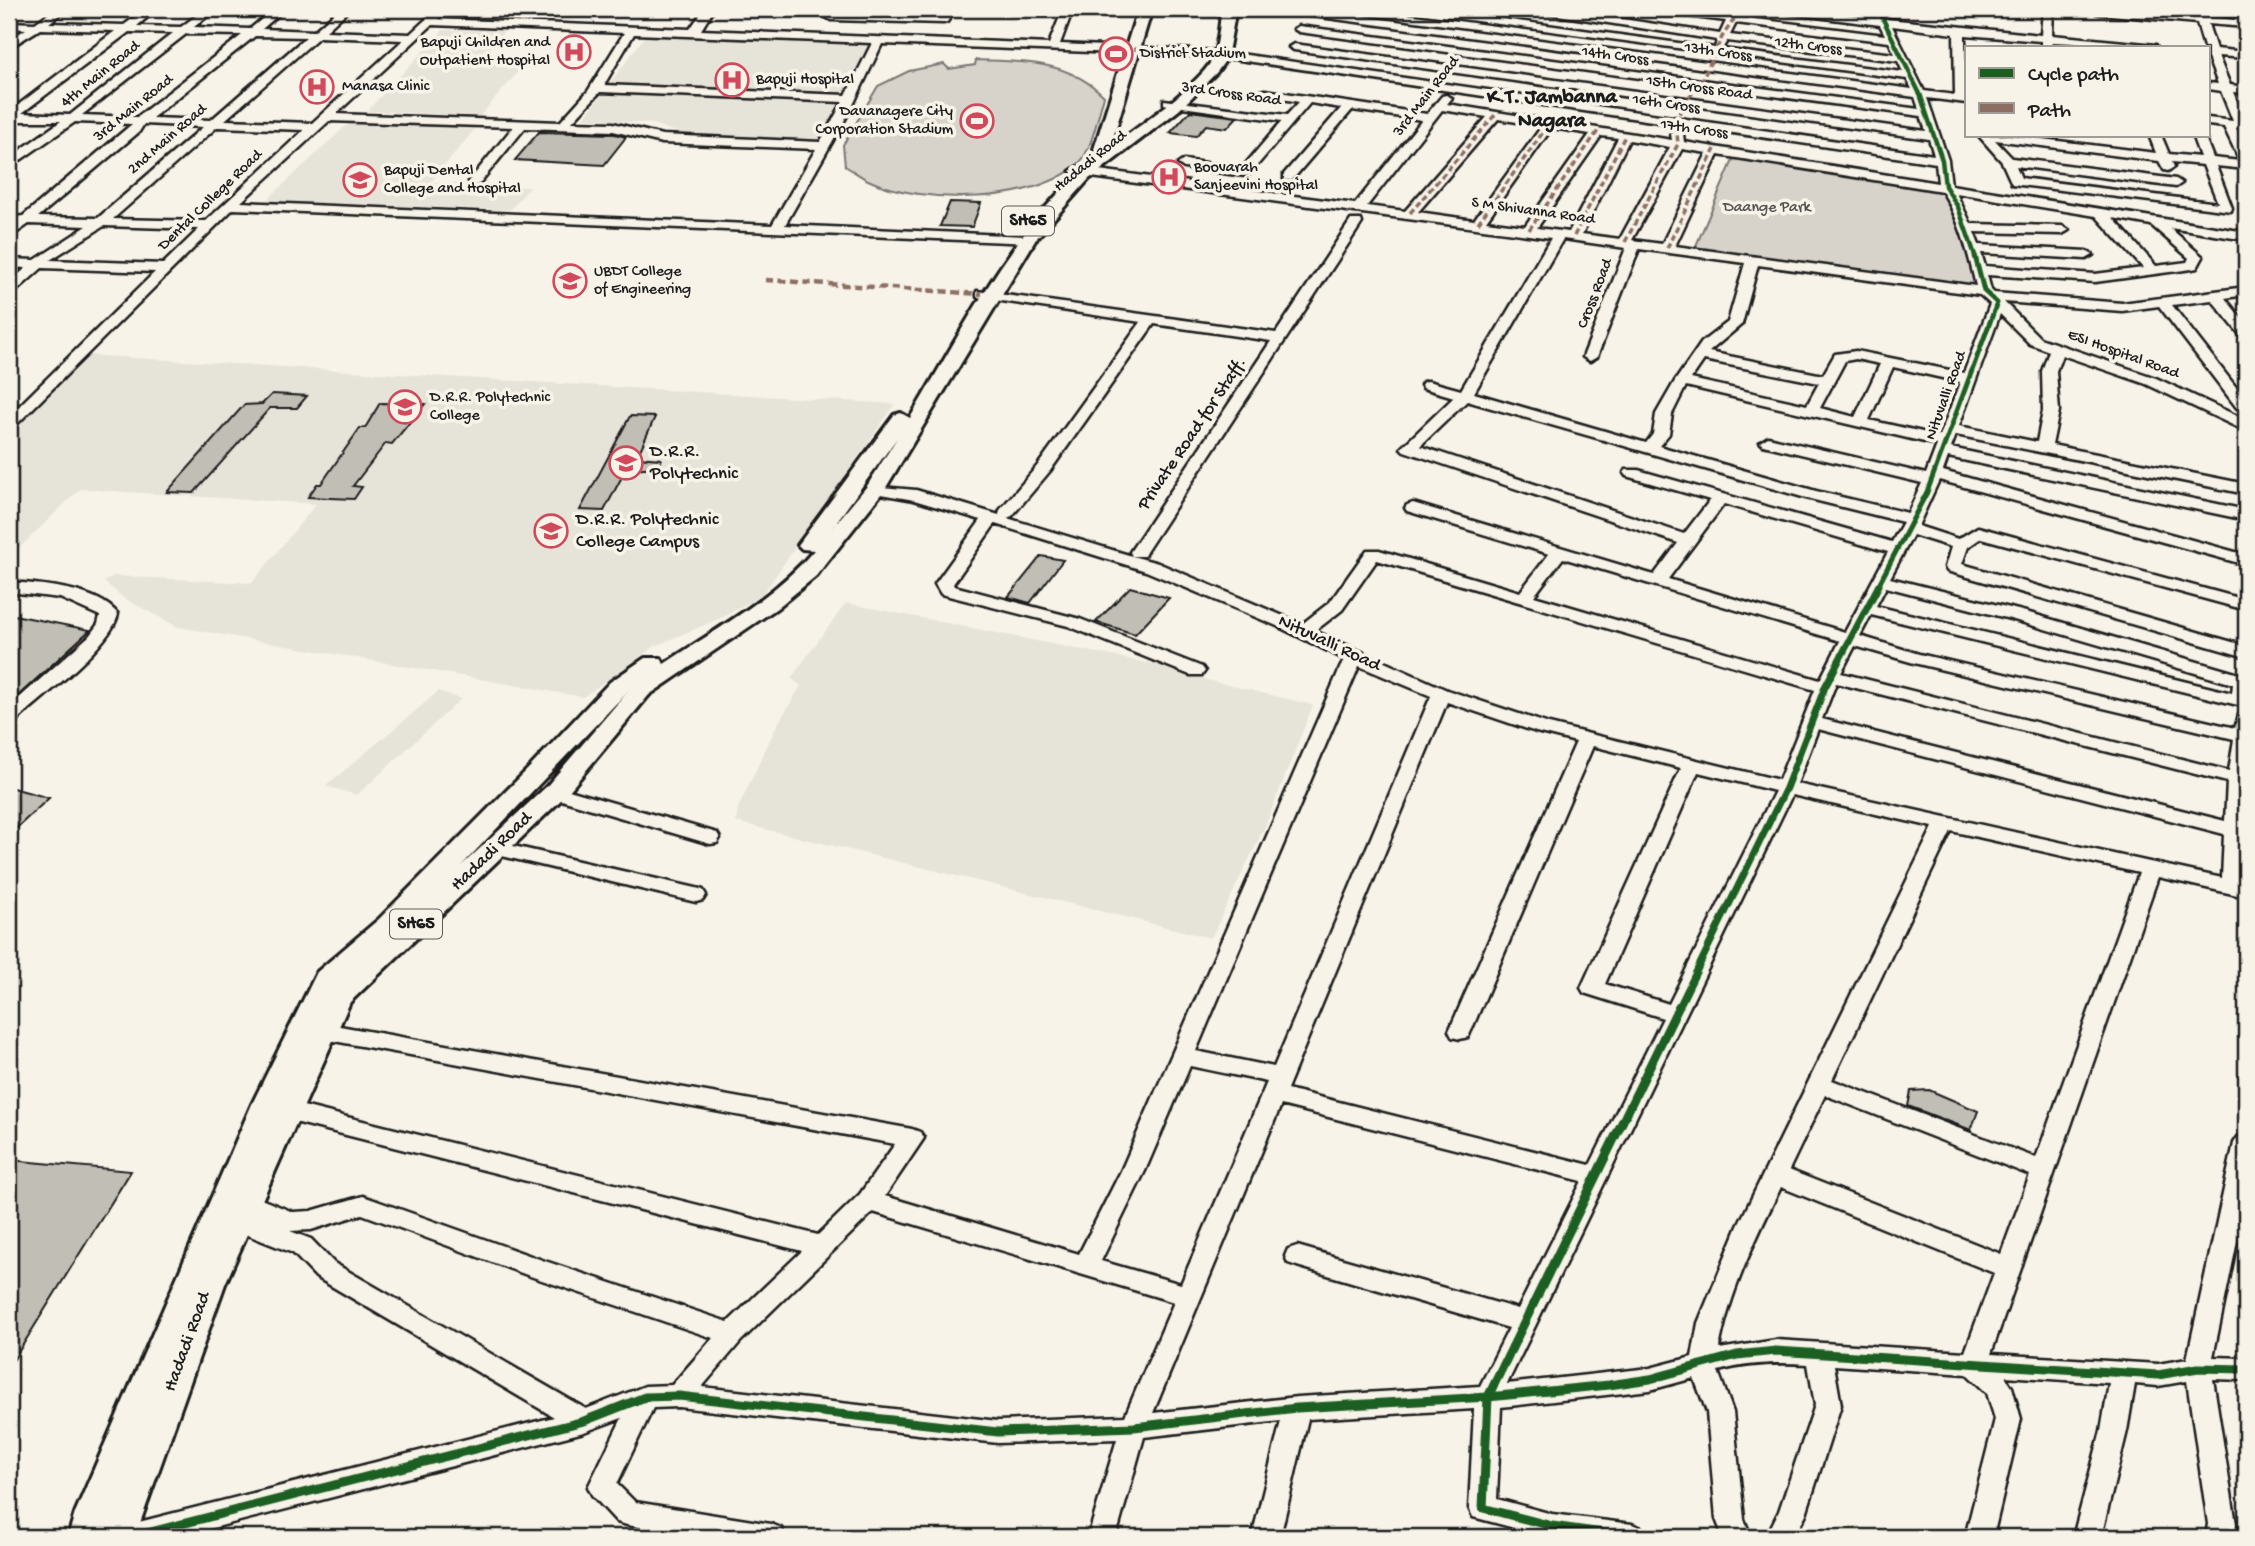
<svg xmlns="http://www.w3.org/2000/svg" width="2255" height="1546" font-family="'Gochi Hand',sans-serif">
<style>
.built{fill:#e6e3d9}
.green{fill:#d7d3cb;stroke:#7a7874;stroke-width:2}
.building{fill:#c0beb5;stroke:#1c1c1c;stroke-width:2}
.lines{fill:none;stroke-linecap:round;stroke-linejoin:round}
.minor-casing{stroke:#1c1c1c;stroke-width:5}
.major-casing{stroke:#1c1c1c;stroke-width:6}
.minor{fill:#f7f3e8;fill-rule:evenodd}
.major{fill:#f7f3e8;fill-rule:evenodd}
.quiet-far1{stroke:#8d6e63;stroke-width:3.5;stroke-dasharray:6 3.5;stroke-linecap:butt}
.quiet{stroke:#8d6e63;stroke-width:4.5;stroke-dasharray:8 4.5;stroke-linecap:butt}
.cycleway-far3-casing{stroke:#f7f3e8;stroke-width:7}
.cycleway-far2-casing{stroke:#f7f3e8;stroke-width:9}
.cycleway-far1-casing{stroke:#f7f3e8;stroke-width:11}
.cycleway-casing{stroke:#f7f3e8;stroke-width:13}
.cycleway-far3{stroke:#1b5e20;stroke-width:4.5}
.cycleway-far2{stroke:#1b5e20;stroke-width:5}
.cycleway-far1{stroke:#1b5e20;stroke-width:7}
.cycleway{stroke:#1b5e20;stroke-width:9}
.labels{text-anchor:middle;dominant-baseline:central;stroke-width:7;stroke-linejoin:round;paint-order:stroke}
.far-poi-label{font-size:16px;fill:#1c1c1c;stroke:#f7f3e8;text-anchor:start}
.far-street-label{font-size:16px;fill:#1c1c1c;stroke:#f7f3e8}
.far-park-label{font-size:16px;fill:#545351;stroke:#f7f3e8}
.shield{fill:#f7f3e8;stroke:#5e5c59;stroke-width:2}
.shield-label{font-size:18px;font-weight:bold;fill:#1c1c1c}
.street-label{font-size:19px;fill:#1c1c1c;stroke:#f7f3e8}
.poi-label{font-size:19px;fill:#1c1c1c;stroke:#f7f3e8;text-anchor:start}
.far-district-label{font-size:21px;font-weight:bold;fill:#1c1c1c;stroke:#f7f3e8}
</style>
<rect width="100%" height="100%" fill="#f7f3e8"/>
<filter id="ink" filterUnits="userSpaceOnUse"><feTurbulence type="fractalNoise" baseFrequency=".0143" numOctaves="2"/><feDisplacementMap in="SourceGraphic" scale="14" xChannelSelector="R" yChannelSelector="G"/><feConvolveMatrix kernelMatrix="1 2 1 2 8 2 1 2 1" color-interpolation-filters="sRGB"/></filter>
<g filter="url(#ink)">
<!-- built -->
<g class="built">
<polygon points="443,30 504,31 484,56 530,58 480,116 367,111"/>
<polygon points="646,35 873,42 819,140 686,136 654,124 584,118"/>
<polygon points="351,121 479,124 419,197 435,182 530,187 510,210 266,201"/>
<polygon points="85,355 895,404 762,595 723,617 655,646 583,697 178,627 125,599 104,582 113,576 252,583 316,504 80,489 9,558 9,435"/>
<polygon points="846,603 1188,671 1207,680 1313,705 1266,824 1211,938 736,822 738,808 777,725 801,686 791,678"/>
<polygon points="439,691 461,699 357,795 326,786"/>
</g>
<!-- green -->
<g class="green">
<path d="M976 60C1025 62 1067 60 1104 96 1099 112 1091 152 1080 162 1037 205 920 205 868 180 860 176 852 170 845 166L843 145 878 86 909 71 944 64 949 69 975 65Z"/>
<polygon points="1736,153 1940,187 1967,247 1976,288 1695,248"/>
</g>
<!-- building -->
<g class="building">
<polygon points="1190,111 1237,117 1227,128 1206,125 1196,136 1170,133"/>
<polygon points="539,132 615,134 626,137 604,165 515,160"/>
<polygon points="950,202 981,203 972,227 940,226"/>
<polygon points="272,394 307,396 297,408 270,408 194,493 167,492 244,405 262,404"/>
<polygon points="380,403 425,404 392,444 386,443 353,486 362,487 354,499 308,497 317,484 321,484 360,428 365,428"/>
<polygon points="630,416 655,417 637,457 661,459 661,467 626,469 604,511 580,510"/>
<polygon points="1041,556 1063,560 1030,603 1008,597"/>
<polygon points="1130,587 1169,598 1135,634 1096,622"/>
<polygon points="9,614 90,630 9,704"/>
<polygon points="9,787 49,798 9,835"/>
<polygon points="1929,1090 1978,1111 1971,1130 1908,1106 1911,1091"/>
<polygon points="9,1160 131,1171 9,1367"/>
</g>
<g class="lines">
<defs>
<g id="minor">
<path d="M55 9H67L49 23 124 25 146 9H157L137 26 181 27 205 9H216L194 27 250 29 274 9H285L262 29 314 31 339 9H350L326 31 410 34 437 9H448L438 19 690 29 704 9H714L701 30 1049 44 1063 9H1073L1060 44 1219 51 1934 155 1929 139 1294 50 1289 47 1294 44 1926 131 1921 116 1299 32 1294 29 1299 26 1919 109 1915 97 1305 15 1300 12 1305 9 1912 89 1907 79 1410 12 1405 9H1431L1715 48 1717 40 1538 12 1533 9H1557L1720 34 1726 21 1653 12 1648 9H1676L1730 15 1736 9H1746L1740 17 1885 35 1880 25 1776 12 1771 9H1800L1877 18 1873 9H1883L1888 19 2041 35 2043 9H2053L2052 35 2156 45 2157 47 2052 42 2051 47H2041V41L1965 35 1966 103 1927 98 1948 160 1951 185 2246 232V240L2170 228 2203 257 2197 268 2192 269 2095 282 1987 275 1991 290 1994 293 2122 303 2246 287V295L2225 298 2246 324V337L2241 336 2212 300 2172 305 2246 400V408H2237L2159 306 2122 311 2004 302 2040 338 2156 378 2246 420V431L2241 429 2146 384 2062 355 2056 371 2059 411 2052 445 2246 484V494L1956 435 1951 448 2246 510V520L1948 457 1943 471 2246 555V565L1939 480 1918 526 1958 539 1978 527 2246 600V610L1981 538 1968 547 1962 564 2246 646V657L1947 571 1945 567 1951 547 1913 535 1890 578 2026 612 2246 676V707L1871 615 1860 636 1919 654 2235 728 2239 715 2246 713V839L2242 882 2246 883V897L2158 877 1991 1354 2158 1364 2187 1359 2234 1143 2238 1137 2246 1134V1198L2213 1357 2246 1358V1380L2213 1379 2236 1524 2234 1537H2206L2208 1524 2187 1381 2158 1386 2135 1384 2127 1431 2101 1537H2073L2101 1431 2109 1383 2005 1376 2012 1387 2021 1419 1993 1537H1965L1995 1419 1987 1393 1967 1374 1834 1365 1841 1405 1806 1514 1794 1537H1766L1779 1511 1815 1405 1808 1364C1777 1362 1748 1363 1718 1371L1733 1412 1744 1519 1751 1537H1723L1716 1519 1707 1412 1694 1378 1650 1390 1501 1407 1497 1499 1552 1514 1632 1524 1642 1528 1646 1537H1548L1473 1517 1469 1508 1474 1409 1308 1419 1280 1537H1252L1281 1421 1144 1437 1116 1537H1088L1117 1439 998 1443 679 1407 653 1408 617 1484 635 1502 771 1524 781 1528 785 1537H698L627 1525 617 1522 592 1495 588 1487 622 1418 584 1432 178 1537H117L121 1528 131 1524 554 1417 316 1277 293 1253 228 1227 225 1220 228 1213 237 1211 252 1216 237 1209 234 1202 237 1195 246 1193 293 1212 311 1211 363 1196 545 1261 728 1322 802 1251 287 1120 279 1117 275 1111 279 1105 287 1102 818 1235 860 1194 895 1144 323 1039 315 1037 312 1031 315 1025 323 1023 912 1129 920 1132 924 1138 885 1196 1079 1254 1121 1171 1344 659 1277 626 1146 571 995 524 953 584 954 586 1080 619 1202 667 1205 671 1202 675H1190L1068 626 941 594 935 584 981 520 914 500 869 492 867 489 869 486 916 490 999 515 1000 510 1038 465 1141 322 982 298 977 297V291L1276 333 1351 220H1361L1362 223 1146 552 1144 556H1132L1158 563 1302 624 1330 602 1367 550H1379L1520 592 1549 554 1407 511 1405 508 1407 505 1413 503 1654 575 1678 543 1404 451 1401 448 1454 397 1423 388 1421 385 1423 382 1428 381 1461 390 1551 238 1076 175 1070 171 1076 167 1355 204 1422 120 1352 110 1292 180H1284V174L1341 108 1310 103 1249 175 1245 176 1184 168 1178 164 1184 160 1242 168 1282 121 1168 105 1164 104V100L1287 115 1299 102 1261 95V91L1265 90 1427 114 1442 96 1446 95 1452 98 1447 104 1672 140 1671 134 1677 130 1683 134 1684 142 1938 183 1936 163 1219 57 882 44 852 107 785 225 1027 236 1034 240 1032 243 233 209 14 427 9 429V416L155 272 42 268 14 293 9 294V283L26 268 9 267V259L35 260 87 226 29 224 9 238V228L15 222V217L23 216 132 124 75 122 9 168V158L61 121H9V112L115 31 40 29 9 48V40L26 29 9 28V22L35 23ZM1736 23 1889 42 1895 54 1730 35ZM432 25 624 33 588 91 560 122 336 114ZM1892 26 1954 34 1955 95 1924 91ZM129 32 173 33 70 115 22 113ZM186 34 242 35 137 117 82 115ZM634 34 872 43 846 95 604 85ZM255 36 306 37 211 120 152 118ZM319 37 403 40 312 123 225 120ZM1727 41 1898 61 1903 72 1722 49ZM600 92 843 102 820 142 662 135 613 123 572 122ZM1442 110 1487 117 1405 211 1367 206ZM1498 119 1542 126 1474 220 1418 212ZM329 121 513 127 469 181 475 185 479 184 525 128 613 131 662 143 816 149 772 225 241 202ZM144 124 203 127 98 218 38 217 139 132ZM217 127 304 130 206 221 113 219ZM1552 128 1590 134 1525 226 1486 221ZM1601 136 1618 138 1569 232 1537 228ZM1629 140 1670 147 1620 239 1582 234ZM1682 149 1707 153 1662 244 1632 240ZM1718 155 1942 191C1960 220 1968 252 1976 286L1675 246ZM1956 193 2096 216 2143 268 2095 274 1985 266 1981 253 2086 259 2093 255 2086 251 1979 245 1974 232 2062 234 2069 230 2062 226 1971 224ZM2113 218 2151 225 2189 258 2187 262 2156 266ZM104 226 199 229 163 264 50 260ZM1563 239 1626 248 1583 357 1590 361 1597 357 1639 249 1745 263 1728 322 1702 342 1675 381 1656 414 1653 434 1646 443 1474 393ZM1758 265 1980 295 1990 304 1964 373 1856 351 1835 354 1823 375 1709 352 1742 324ZM2000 314 2030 344 2049 351 2042 371 2043 411 2037 442 1959 426ZM1154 324 1271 341 1130 552 1132 556 1007 518 1012 516 1050 471ZM1856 359 1880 364 1855 417 1820 408 1845 361ZM1704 360 1819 383 1807 405 1691 379ZM1893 367 1960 382 1940 436 1869 420ZM1686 386 1937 445 1926 474 1768 437 1760 442 1763 445 1922 483 1908 513 1816 491 1659 446 1669 434 1672 414ZM1467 401 1806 498 1903 522 1892 542 1638 470H1626L1624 473 1626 476 1710 500 1684 534 1420 446ZM1724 504 1888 552 1845 632 1668 579ZM1563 558 1840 641 1820 680 1534 596ZM1377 560 1815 690 1779 780 1549 724 1447 690 1315 631 1342 610ZM1886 587 2014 620 2233 684 2232 693 1876 606ZM1855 646 1914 663 2234 739 2229 771 1841 673ZM1359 666 1431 696 1274 1067 1196 1051ZM1836 683 2227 782 2225 821 1822 719ZM1447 702 1536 732 1576 742 1449 1031 1452 1037 1460 1039 1468 1037 1471 1031 1593 746 1681 768 1581 988 1584 993 1663 1018 1590 1165 1287 1089ZM1818 729 2224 834 2222 878 1797 784ZM1698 772 1775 791 1669 1004 1605 984ZM1792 795 1933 827 1738 1226 1698 1323 1692 1357 1650 1368 1507 1384ZM1951 831 2139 873 2036 1158 1832 1080ZM1190 1066 1267 1082 1181 1284 1101 1261 1145 1171ZM1825 1095 2030 1175 2001 1254 1789 1170ZM1281 1105 1582 1181 1518 1309 1297 1246 1288 1249 1285 1256 1288 1263 1297 1266 1509 1328 1480 1386 1297 1397 1153 1413ZM1781 1187 1994 1273 1965 1352 1776 1340 1719 1349C1729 1293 1756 1238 1781 1187ZM873 1212 1174 1302 1125 1416 998 1421 702 1387 741 1341ZM362 1214 527 1275 713 1338 672 1385 645 1386 586 1409 334 1263 311 1239 290 1231 311 1230Z"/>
<polygon points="946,9 956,9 947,22 943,23 831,20 826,17 831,14 940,17"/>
<path d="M2096 9 2195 16 2193 9H2203L2206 17 2246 21V27L2208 24 2216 49 2246 52V58L2218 56 2230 85 2246 87V93L2233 92 2246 123V128H2236L2246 148V169L2216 166 2232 208 2231 211 2012 184 2002 162 1979 136 2009 135 2156 153 2149 135H2161L2169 154 2200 157 2192 135H2204L2213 158 2240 161 2224 127 2208 125V118L2233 121 2221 91 2208 89V83L2218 84 2208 58V47H2204L2197 23 2100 14 2096 13ZM1995 140 2159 161 2164 170 2168 171 2174 167 2172 162 2203 165 2218 203 2021 178 2016 166 2176 187 2182 183 2176 179 2012 158Z"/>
<path d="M9 582C40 584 97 588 118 614 112 645 41 698 16 721L9 723V707L89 636 98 624 100 616 60 598 9 592Z"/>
<polygon points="555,786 717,833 720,838 717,843 710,844 548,796 545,792 548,788"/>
<polygon points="496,842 696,888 703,890 706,895 703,900 696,902 489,853 486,848 489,843"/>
</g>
<path id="major" d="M1138 9H1152L1110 148C1134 130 1202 83 1213 58 1219 44 1219 24 1222 9H1236L1227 58 1217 72 1179 110 1089 179 1036 239 885 489 816 576 777 608 649 695 564 797 350 1002 225 1284 135 1537H68L75 1513 252 1104 317 972 379 919 532 765 610 682 645 658H661L664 664C715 630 774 598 814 550L802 549 798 545 894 415 901 413 910 418C965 327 1017 218 1103 153L1094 149ZM897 438 867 486 832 528ZM628 691 546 787 461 866Z"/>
</defs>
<!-- minor casing -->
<use href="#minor" class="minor-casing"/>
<!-- major casing -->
<use href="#major" class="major-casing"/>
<!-- minor -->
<use href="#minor" class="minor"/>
<!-- major -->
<use href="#major" class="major"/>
<!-- quiet-far1 -->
<g class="quiet-far1">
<polyline points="1134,49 1219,54"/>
<polyline points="1410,213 1495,115"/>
<polyline points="1478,223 1549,124"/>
<polyline points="1529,230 1598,131"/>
<polyline points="1574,236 1625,136"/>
<polyline points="1625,242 1678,144 1676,123 1683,103 1700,85 1722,37 1741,9"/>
<polyline points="1667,248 1715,149"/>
</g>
<!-- quiet -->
<polyline class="quiet" points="766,280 982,294"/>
<defs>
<polyline id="cycleway-far3" points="1878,9 1920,94 1942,160 1945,186 1958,207 1976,258"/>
<polyline id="cycleway-far2" points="1878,586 1927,492 1997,303 1984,291 1975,256"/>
<polyline id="cycleway-far1" points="1679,1007 1786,788 1825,687 1879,585"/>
<g id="cycleway">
<polyline points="131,1537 584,1421 645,1397 679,1396 998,1432 1134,1427 1297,1408 1488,1397 1609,1385 1650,1379 1737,1355 1776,1351 2158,1375 2198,1368 2246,1369"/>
<polyline points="1632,1537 1552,1526 1483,1508 1488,1397 1679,1006"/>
</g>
</defs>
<!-- cycleway-far3 casing -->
<use href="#cycleway-far3" class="cycleway-far3-casing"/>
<!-- cycleway-far2 casing -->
<use href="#cycleway-far2" class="cycleway-far2-casing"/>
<!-- cycleway-far1 casing -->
<use href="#cycleway-far1" class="cycleway-far1-casing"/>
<!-- cycleway casing -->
<use href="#cycleway" class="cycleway-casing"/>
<!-- cycleway-far3 -->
<use href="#cycleway-far3" class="cycleway-far3"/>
<!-- cycleway-far2 -->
<use href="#cycleway-far2" class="cycleway-far2"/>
<!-- cycleway-far1 -->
<use href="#cycleway-far1" class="cycleway-far1"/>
<!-- cycleway -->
<use href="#cycleway" class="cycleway"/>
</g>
</g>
<!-- icons -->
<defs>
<symbol id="hospital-ring" viewBox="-11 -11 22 22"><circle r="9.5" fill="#f7f3e8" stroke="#d1495b" stroke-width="1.5"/><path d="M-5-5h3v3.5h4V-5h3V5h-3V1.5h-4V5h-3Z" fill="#d1495b"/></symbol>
<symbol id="stadium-ring" viewBox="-11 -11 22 22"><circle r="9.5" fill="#f7f3e8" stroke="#d1495b" stroke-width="1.5"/><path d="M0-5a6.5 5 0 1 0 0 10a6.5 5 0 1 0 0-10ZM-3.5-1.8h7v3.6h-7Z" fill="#d1495b"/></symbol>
<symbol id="university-ring" viewBox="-11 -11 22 22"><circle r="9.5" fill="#f7f3e8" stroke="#d1495b" stroke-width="1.5"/><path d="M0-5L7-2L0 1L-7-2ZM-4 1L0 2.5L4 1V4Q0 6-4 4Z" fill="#d1495b"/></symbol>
</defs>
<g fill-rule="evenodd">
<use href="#hospital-ring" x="555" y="33" width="38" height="38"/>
<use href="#stadium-ring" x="1097" y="35" width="38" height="38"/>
<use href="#hospital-ring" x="713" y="61" width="38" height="38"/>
<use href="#hospital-ring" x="298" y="68" width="38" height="38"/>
<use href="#stadium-ring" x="958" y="102" width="38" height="38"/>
<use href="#hospital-ring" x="1150" y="158" width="38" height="38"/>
<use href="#university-ring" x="341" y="161" width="38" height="38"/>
<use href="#university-ring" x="551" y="262" width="38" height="38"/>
<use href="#university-ring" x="386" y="388" width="38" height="38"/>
<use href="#university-ring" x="607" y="444" width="38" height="38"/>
<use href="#university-ring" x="532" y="512" width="38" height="38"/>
</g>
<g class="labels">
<!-- far-poi labels -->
<g class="far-poi-label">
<text x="550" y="43" text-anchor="end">Bapuji Children and<tspan x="550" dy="18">Outpatient Hospital</tspan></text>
<text x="1140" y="54">District Stadium</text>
<text x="756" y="80">Bapuji Hospital</text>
<text x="342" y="87">Manasa Clinic</text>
<text x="953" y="112" text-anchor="end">Davanagere City<tspan x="953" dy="18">Corporation Stadium</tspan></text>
<text x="1194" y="168">Boovarah<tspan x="1194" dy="18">Sanjeevini Hospital</tspan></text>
<text x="384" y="171">Bapuji Dental<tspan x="384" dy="18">College and Hospital</tspan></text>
<text x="594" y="272">UBDT College<tspan x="594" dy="18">of Engineering</tspan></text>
<text x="430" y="398">D.R.R. Polytechnic<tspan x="430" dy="18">College</tspan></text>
</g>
<!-- far-street labels -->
<g class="far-street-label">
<text transform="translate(1808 47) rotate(7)">12th Cross</text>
<text transform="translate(1718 53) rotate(8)">13th Cross</text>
<text transform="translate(1615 57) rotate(8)">14th Cross</text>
<text transform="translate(101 75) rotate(-39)">4th Main Road</text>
<text transform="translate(1699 89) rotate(8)">15th Cross Road</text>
<text transform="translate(1231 95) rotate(8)">3rd Cross Road</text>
<text transform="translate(1427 97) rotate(-52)">3rd Main Road</text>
<text transform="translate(1666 105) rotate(8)">16th Cross</text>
<text transform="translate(134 109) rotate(-39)">3rd Main Road</text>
<text transform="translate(1694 130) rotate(8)">17th Cross</text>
<text transform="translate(168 140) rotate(-41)">2nd Main Road</text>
<text transform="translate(1091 162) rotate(-39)">Hadadi Road</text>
<text transform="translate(211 201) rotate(-44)">Dental College Road</text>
<text transform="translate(1533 212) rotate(8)">S M Shivanna Road</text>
<text transform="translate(1596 294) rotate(-69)">Cross Road</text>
<text transform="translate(2123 355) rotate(20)">ESI Hospital Road</text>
<text transform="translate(1947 396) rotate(-70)">Nituvalli Road</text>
</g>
<!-- far-park labels -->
<g class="far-park-label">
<text x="1767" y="208">Daange Park</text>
</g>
<!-- shield labels -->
<g class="shield">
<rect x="1002" y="206.5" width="52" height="29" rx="5"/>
<rect x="390" y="909.5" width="52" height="29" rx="5"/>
</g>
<g class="shield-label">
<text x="1028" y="221">SH65</text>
<text x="416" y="924">SH65</text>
</g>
<!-- street labels -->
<g class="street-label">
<text transform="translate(1193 434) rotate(-56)">Private Road for Staff.</text>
<text transform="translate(1329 644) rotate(25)">Nituvalli Road</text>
<text transform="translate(492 852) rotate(-44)">Hadadi Road</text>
<text transform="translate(188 1342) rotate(-70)">Hadadi Road</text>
</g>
<!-- poi labels -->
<g class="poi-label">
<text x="650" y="452">D.R.R.<tspan x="650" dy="22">Polytechnic</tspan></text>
<text x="576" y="520">D.R.R. Polytechnic<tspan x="576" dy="22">College Campus</tspan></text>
</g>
<!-- far-district labels -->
<g class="far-district-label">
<text x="1552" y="98">K.T. Jambanna<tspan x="1552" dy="24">Nagara</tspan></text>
</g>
</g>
<!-- margin -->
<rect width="2255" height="1546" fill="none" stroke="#f7f3e8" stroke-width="35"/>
<rect x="18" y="18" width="2220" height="1511" fill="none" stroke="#1c1c1c" stroke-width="2.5" filter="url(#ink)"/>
<!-- legend -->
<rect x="1965" y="46" width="245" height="91" fill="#f7f3e8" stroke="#9f9d96" stroke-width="2"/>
<rect x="1979" y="68" width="35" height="10" fill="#1b5e20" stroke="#9f9d96" stroke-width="2"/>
<text x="2028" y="80" font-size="21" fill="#1c1c1c">Cycle path</text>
<rect x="1979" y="103" width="35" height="10" fill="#8d6e63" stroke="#9f9d96" stroke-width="2"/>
<text x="2028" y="116" font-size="21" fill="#1c1c1c">Path</text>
</svg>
